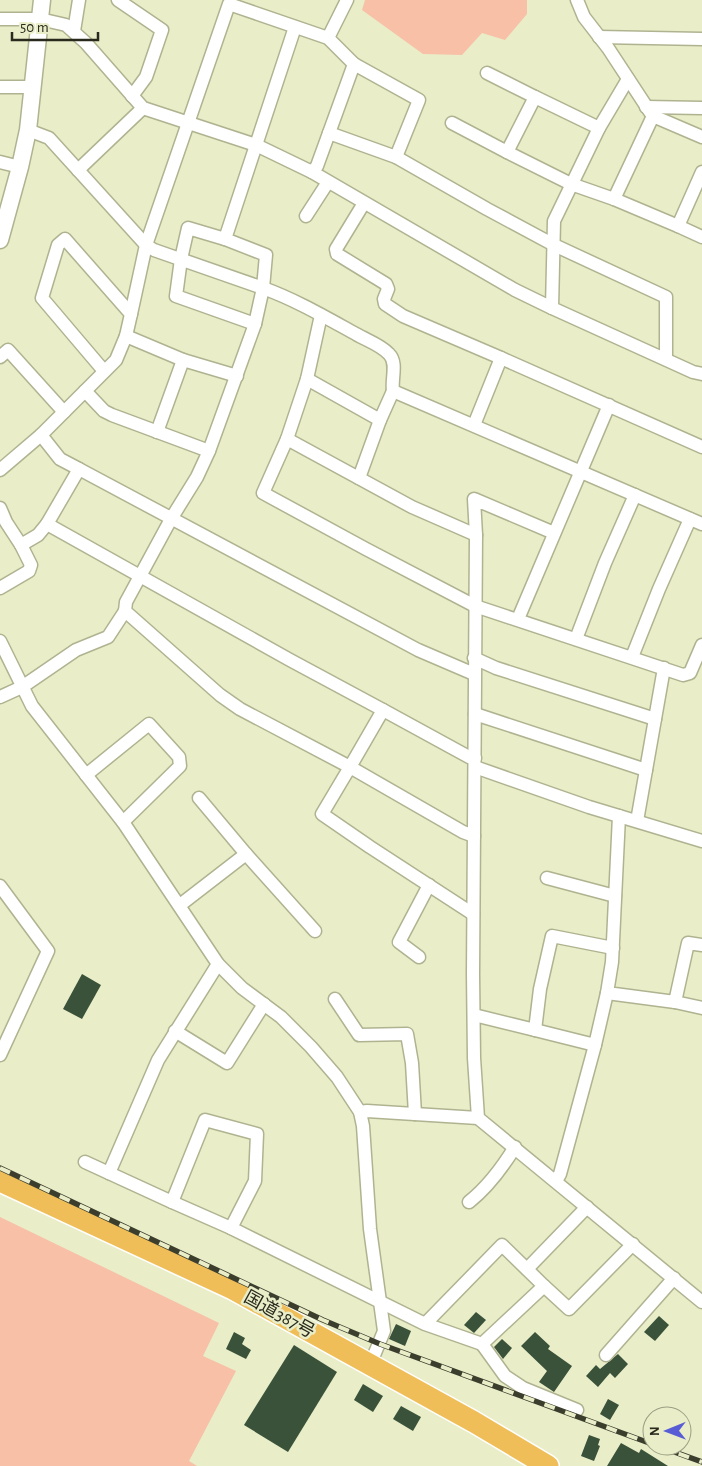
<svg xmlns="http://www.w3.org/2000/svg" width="702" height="1466" font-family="'Alegreya Sans','Noto Sans JP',sans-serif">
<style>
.green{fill:#f7c0a7}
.building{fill:#3a523a}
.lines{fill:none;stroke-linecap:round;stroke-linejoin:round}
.minor-casing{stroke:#b0b390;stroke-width:15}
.tertiary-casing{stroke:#b0b390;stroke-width:19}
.trunk-casing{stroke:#fff;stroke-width:24}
.minor{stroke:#fff;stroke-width:12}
.tertiary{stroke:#fff;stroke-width:16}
.trunk{stroke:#f0be58;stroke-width:21}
.rail-casing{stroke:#3c3e2d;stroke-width:5.5}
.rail{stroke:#e9edc8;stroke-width:4;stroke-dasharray:11;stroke-linecap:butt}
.labels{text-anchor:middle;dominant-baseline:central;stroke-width:5;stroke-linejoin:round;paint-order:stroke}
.street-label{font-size:18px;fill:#292a1c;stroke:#e9edc8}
</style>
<rect width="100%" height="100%" fill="#e9edc8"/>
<!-- green -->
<g class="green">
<polygon points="365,0 527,0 527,14 505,40 482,33 462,55 423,54 362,10"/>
<polygon points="0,1217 219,1323 203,1356 236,1371 189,1461 197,1466 0,1466"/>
</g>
<!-- building -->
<g class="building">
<polygon points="82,974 101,985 82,1019 63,1009"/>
<polygon points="476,1312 486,1320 474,1333 464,1325"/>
<polygon points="659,1316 669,1325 655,1341 644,1332"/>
<polygon points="396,1324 411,1331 405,1346 389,1339"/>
<polygon points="234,1332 245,1338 242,1344 251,1350 246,1359 226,1349"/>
<polygon points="535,1332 550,1346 548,1349 572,1366 554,1392 539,1382 547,1371 521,1346"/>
<polygon points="502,1339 512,1348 503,1359 494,1347"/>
<polygon points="294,1345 337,1372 288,1452 244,1425"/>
<polygon points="618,1354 628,1364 615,1378 610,1373 598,1387 586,1376 596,1365 600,1369"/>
<polygon points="363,1384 383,1396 373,1412 354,1400"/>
<polygon points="608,1399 619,1405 610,1420 600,1414"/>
<polygon points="401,1406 421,1417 413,1431 393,1419"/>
<polygon points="589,1435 600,1439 598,1445 600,1446 594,1461 581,1456"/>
<polygon points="621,1443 639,1453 641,1449 668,1466 607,1466"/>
</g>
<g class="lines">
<defs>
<g id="minor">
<polyline points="118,0 162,30 146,77 132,96"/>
<polyline points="577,0 584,17 608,48 650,112 653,116 702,137"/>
<polyline points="0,19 40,19 66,25 86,43 143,108 256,145 312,172"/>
<polyline points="74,31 79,0"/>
<polyline points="599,37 702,39"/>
<polyline points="328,38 347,0"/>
<polyline points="487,73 535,97"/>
<polyline points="628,79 599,128 554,221 552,308 693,372 702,374"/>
<polyline points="0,87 32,87"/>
<polyline points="646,107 702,108"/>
<polyline points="452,123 507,152 535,97 599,128"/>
<polyline points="28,130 49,138 146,245 154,250 263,288 266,255 225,239 295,27"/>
<polyline points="329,133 354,64 419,100 396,157"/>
<polyline points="507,152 571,184 614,199 678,226"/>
<polyline points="0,162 20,167"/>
<polyline points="78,170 143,108"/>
<polyline points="702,172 678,226 702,237"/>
<polyline points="614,199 653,116"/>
<polyline points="364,203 336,249 337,254 386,284 388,289 384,299 385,304 403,316 501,358"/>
<polyline points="306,216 328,182"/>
<polyline points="225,239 188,228 181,259 176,296 255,324"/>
<polyline points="552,308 515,290 312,172 317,166 329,133 396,157 487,209 554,245 666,297 666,359"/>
<polyline points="131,314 146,245 229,4 328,38 354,64"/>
<polyline points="321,315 307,379 287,439 412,507 476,535"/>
<polyline points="0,357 8,350 64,412"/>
<polyline points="104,371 42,298 58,245 65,239 131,314 126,336"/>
<polyline points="307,379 380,420 393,391"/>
<polyline points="85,391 116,360 126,336 183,360"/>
<polyline points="474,425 501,358 702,447"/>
<polyline points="157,432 183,360 237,376"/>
<polyline points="41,435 85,391 104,411 112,415 209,451"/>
<polyline points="287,439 263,493 366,549 475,606 683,675 690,673 702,645"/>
<polyline points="0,470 41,435 60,459 79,469"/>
<polyline points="359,478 380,420"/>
<polyline points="0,508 6,522 21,545"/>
<polyline points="47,524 290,660 383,710 350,767 463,832 474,836"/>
<polyline points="554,533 474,499 476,535 473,974 474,1058 478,1118 702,1302"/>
<polyline points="0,588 29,571 31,565 21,545 38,535 47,524 79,469 418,650 474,674"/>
<polyline points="518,619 609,405"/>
<polyline points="576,639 605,563 635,495"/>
<polyline points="0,641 32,706 123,822 218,964 242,988 281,1017 311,1047 337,1077 360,1112 363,1126 370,1229 384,1331 370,1365"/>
<polyline points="632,657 659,589 690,519"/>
<polyline points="474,658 496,668 655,719"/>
<polyline points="0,697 22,687 76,650 108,637 125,611"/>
<polyline points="383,710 469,757 475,758"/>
<polyline points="475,714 646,770"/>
<polyline points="475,767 589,807 702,841"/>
<polyline points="86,775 149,724 179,757 180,766 123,822"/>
<polyline points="199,798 246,854"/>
<polyline points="619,816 612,962 607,993 675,1002 688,943 702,945"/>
<polyline points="637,821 664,668"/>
<polyline points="547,878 615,896"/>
<polyline points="0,886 48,951 0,1055"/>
<polyline points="180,905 246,854 315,931"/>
<path d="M473 914 370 847 322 814 350 767 240 709 220 695 125 611 126 602 171 519 197 477 209 451 255 324 263 288C296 300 325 317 356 334 366 340 381 345 389 354 398 363 391 379 393 391L702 524"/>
<polyline points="419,957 399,942 429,885"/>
<polyline points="335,999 359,1035 407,1034 412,1063 415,1114"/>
<polyline points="675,1002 702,1008"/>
<polyline points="474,1015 535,1030 540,989 552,936 613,948"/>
<polyline points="535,1030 595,1045 607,993"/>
<polyline points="175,1031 227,1063 264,1004"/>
<polyline points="360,1112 367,1111 478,1118"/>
<polyline points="85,1162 172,1202 205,1120 257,1134 255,1181 231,1228 425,1324 482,1344 544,1286 502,1245 425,1324"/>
<polyline points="109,1173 158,1060 218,964"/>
<polyline points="556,1181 560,1174 595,1045"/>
<polyline points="172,1202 231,1228"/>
<path d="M469 1202C488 1187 502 1168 515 1147"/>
<polyline points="527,1269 587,1207"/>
<polyline points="544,1286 569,1309 633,1244"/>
<polyline points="482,1344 505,1376 523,1388 577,1410"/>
<polyline points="606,1355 674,1278"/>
</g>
<polyline id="tertiary" points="0,240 20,167 28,130 42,0"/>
<polyline id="trunk" points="0,1181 233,1289 474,1422 548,1466"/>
</defs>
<!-- minor casing -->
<use href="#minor" class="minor-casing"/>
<!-- tertiary casing -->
<use href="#tertiary" class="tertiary-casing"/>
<!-- trunk casing -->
<use href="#trunk" class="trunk-casing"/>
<!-- minor -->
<use href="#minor" class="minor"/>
<!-- tertiary -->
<use href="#tertiary" class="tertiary"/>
<!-- trunk -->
<use href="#trunk" class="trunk"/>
<defs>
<g id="rail">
<polyline points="0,1168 323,1320 380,1344 652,1444"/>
<polyline points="658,1446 702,1462"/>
</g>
</defs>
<!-- rail casing -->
<use href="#rail" class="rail-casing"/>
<!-- rail -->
<use href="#rail" class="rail"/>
</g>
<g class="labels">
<!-- street labels -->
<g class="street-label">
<text transform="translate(279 1315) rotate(29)">国道387号</text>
</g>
</g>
<!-- north arrow -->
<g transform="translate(667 1431) rotate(269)"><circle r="24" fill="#e9edc8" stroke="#9c9f83"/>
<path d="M0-4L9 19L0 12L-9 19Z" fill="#595dd5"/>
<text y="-8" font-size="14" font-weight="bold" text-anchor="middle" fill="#292a1c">N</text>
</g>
<!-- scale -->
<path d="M12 32v8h86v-8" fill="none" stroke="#292a1c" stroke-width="2.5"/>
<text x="20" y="32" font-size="15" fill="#292a1c" stroke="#e9edc8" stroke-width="4" paint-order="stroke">50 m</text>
</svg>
